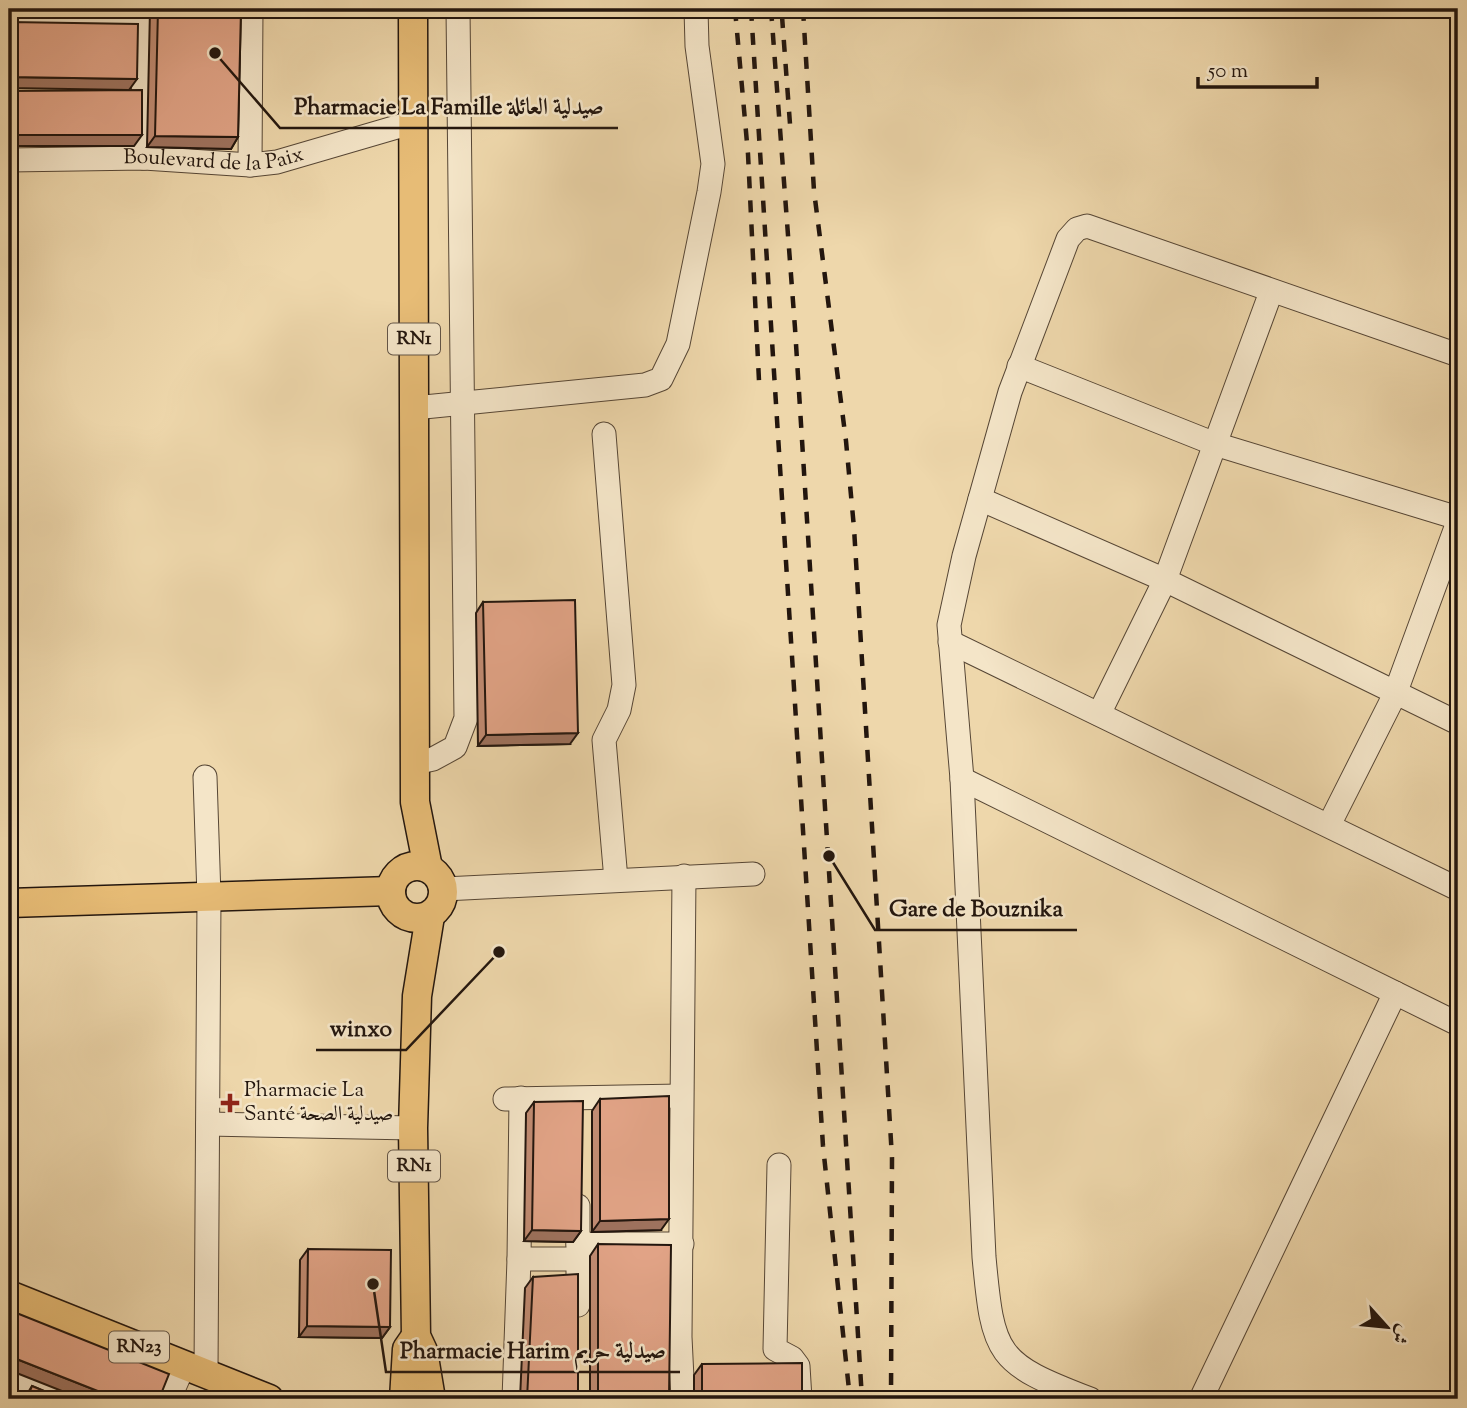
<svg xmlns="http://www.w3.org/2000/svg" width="1467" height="1408" font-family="'Sorts Mill Goudy',Amiri,serif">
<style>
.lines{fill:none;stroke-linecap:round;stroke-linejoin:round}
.minor-casing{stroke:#564635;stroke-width:25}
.major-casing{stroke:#23160e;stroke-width:31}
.minor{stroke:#f4e5c8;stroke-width:23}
.major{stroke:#e7bc76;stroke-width:28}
.rail{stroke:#23160e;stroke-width:4.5;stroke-dasharray:12 12;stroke-linecap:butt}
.wall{fill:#c28c73;stroke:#23160e;stroke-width:2}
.shaded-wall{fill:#9e725e;stroke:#23160e;stroke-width:2}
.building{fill:#e1a386;stroke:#23160e;stroke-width:2}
.poi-dot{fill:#8f2418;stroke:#f4e5c8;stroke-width:2.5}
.labels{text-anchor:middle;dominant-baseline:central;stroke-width:5;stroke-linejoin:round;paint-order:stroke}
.shield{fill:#f4e5c8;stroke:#625446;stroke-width:2}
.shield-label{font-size:19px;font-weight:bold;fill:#23160e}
.street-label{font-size:21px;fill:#23160e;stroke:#f4e5c8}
.poi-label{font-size:21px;fill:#23160e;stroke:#f4e5c8;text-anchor:start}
.leader{fill:none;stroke:#23160e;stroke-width:2.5}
.callout-dot{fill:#23160e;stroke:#f4e5c8;stroke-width:2.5}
.callout-label{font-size:23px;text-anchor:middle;font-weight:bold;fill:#23160e;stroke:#f4e5c8;stroke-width:5;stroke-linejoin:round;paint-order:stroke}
</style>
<rect width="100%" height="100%" fill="#eed7ab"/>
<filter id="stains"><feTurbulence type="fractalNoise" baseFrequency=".00286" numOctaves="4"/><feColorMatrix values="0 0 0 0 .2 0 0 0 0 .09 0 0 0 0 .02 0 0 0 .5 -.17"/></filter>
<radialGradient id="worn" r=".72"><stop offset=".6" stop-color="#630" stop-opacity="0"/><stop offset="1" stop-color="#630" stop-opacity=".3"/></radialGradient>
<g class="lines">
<defs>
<g id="minor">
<polyline points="143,9 144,158"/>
<polyline points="9,21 144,21"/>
<path id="s1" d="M9 160 144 158 250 165 277 162 414 122"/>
<polyline points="250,165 251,9"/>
<polyline points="1019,366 1215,444 1458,518"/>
<polyline points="414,408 645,385 661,379 678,344 709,192 713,164 697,46 696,9"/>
<polyline points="604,434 624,685 619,710 604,740 616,880"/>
<polyline points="980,499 1165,580 1458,723"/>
<polyline points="950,642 1458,889"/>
<polyline points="1099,714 1165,580 1271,292"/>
<polyline points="415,763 433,759 455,747 466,718 458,9"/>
<polyline points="205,777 209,897 206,1372"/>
<polyline points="962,779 1458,1024"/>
<polyline points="1329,825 1395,694 1458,522"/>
<polyline points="444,889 753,874"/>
<polyline points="505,1099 681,1096"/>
<polyline points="208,1124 413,1128"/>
<polyline points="779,1165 775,1349 792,1358 798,1366 800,1399"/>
<polyline points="578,1244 682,1244"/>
<polyline points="519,1259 578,1259"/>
<polyline points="578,1305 578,1206"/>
<polyline points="9,1378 62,1399"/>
<polyline points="169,1399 184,1365"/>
<polyline points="514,1399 519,1259 521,1098"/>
<polyline points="683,1399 680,1337 684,876"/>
<path d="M1090 1399C996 1363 993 1356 984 1257L962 779 949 625 964 556 1010 392 1068 239 1077 229 1087 226 1458 355"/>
<polyline points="1201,1399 1395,993"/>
</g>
<g id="major">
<polyline points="413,9 415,802 428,868"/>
<circle cx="417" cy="892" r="26"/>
<polyline points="9,903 391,891"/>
<polyline points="430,916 417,996 413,1128 416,1336 423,1351 431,1399"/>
<polyline points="9,1295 269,1399"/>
<polyline points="404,1399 407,1349 416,1336"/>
</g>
</defs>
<!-- minor casing -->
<use href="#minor" class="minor-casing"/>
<!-- major casing -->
<use href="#major" class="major-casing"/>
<!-- minor -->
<use href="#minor" class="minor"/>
<!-- major -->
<use href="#major" class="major"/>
<!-- rail -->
<g class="rail">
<polyline points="735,9 748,154 759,381"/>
<polyline points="751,9 823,1146 850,1399"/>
<polyline points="771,9 795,328 862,1399"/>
<polyline points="803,9 814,191 846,441 854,528 892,1158 891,1399"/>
<polyline points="782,16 790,124"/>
</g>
</g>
<!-- wall -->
<g class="wall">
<polygon points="150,9 241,9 238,137 231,149 147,147"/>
<polygon points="483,602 570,744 478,746 476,613"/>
<polygon points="600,1099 661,1230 592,1232 592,1111"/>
<polygon points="534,1102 581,1231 573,1242 524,1241 526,1113"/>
<polygon points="598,1244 669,1399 590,1399 590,1256"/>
<polygon points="308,1249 390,1327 382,1338 299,1337 300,1260"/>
<polygon points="533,1277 578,1399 520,1399 525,1288"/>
<polygon points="702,1364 802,1399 694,1399 694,1375"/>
<polygon points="32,1386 63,1399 24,1399"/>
</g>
<!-- shaded-wall -->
<g class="shaded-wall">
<polygon points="9,77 137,79 129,90 9,88"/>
<polygon points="9,135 142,135 134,146 9,146"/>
<polygon points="155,136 238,137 231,149 147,147"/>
<polygon points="578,733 570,744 478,746 486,735"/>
<polygon points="669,1219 661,1230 592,1232 600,1221"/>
<polygon points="532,1230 581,1231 573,1242 524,1241"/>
<polygon points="307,1326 390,1327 382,1338 299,1337"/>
<polygon points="9,1356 118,1399 82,1399 9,1370"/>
</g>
<!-- building -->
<g class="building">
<polygon points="158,9 241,9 238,137 155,136"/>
<polygon points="9,22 138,24 137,79 9,77"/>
<polygon points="142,90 142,135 9,135 9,91"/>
<polygon points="575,600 578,733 486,735 483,602"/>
<polygon points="669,1096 669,1219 600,1221 600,1099"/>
<polygon points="583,1101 581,1231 532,1230 534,1102"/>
<polygon points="598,1244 671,1245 669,1399 598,1399"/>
<polygon points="308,1249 391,1250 390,1327 307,1326"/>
<polygon points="578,1274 578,1399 527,1399 533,1277"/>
<polygon points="9,1310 169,1374 159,1399 118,1399 9,1356"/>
<polygon points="802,1363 802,1399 702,1399 702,1364"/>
<polygon points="32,1386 63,1399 27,1399"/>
</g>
<!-- markers -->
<path class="poi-dot" d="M226.5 1092.5h7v7h7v7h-7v7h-7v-7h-7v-7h7z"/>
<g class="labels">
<!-- shield labels -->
<g class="shield">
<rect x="388" y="323.5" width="52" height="31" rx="5"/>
<rect x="388" y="1150.5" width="52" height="31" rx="5"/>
<rect x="109" y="1331.5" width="60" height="31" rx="5"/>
</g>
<g class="shield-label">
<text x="414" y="339">RN1</text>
<text x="414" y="1166">RN1</text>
<text x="139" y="1347">RN23</text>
</g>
<!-- street labels -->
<g class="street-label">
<text stroke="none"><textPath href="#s1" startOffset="205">Boulevard de la Paix</textPath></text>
</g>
<!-- poi labels -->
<g class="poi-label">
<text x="244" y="1091">Pharmacie La<tspan x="244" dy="24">Santé صيدلية الصحة</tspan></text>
</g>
</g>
<!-- callouts -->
<path class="leader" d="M215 53L280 128H618M829 856L875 930H1077M499 952L406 1050H316M373 1284L386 1372H680"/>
<g class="callout-dot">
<circle cx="215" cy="53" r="7"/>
<circle cx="829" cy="856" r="7"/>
<circle cx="499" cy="952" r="7"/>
<circle cx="373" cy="1284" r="7"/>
</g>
<g class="callout-label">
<text x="449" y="114">Pharmacie La Famille صيدلية العائلة</text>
<text x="976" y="916">Gare de Bouznika</text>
<text x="361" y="1036">winxo</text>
<text x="533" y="1358">Pharmacie Harim صيدلية حريم</text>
</g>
<!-- margin -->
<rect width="1467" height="1408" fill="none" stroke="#eed7ab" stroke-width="35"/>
<rect x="10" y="10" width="1446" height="1387" fill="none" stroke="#23160e" stroke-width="3.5"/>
<rect x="18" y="18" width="1432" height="1373" fill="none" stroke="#23160e" stroke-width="2"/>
<!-- north arrow -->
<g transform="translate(1387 1327) rotate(117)" stroke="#f4e5c8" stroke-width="5" paint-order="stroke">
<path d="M0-5L12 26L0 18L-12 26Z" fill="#23160e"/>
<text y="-10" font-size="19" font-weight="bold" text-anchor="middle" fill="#23160e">ش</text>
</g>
<!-- scale -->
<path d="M1198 77v10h119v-10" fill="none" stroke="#23160e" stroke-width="3.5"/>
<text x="1208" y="77" font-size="21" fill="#23160e" stroke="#f4e5c8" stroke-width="5" paint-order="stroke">50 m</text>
<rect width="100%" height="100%" filter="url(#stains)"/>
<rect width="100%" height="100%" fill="url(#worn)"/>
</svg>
